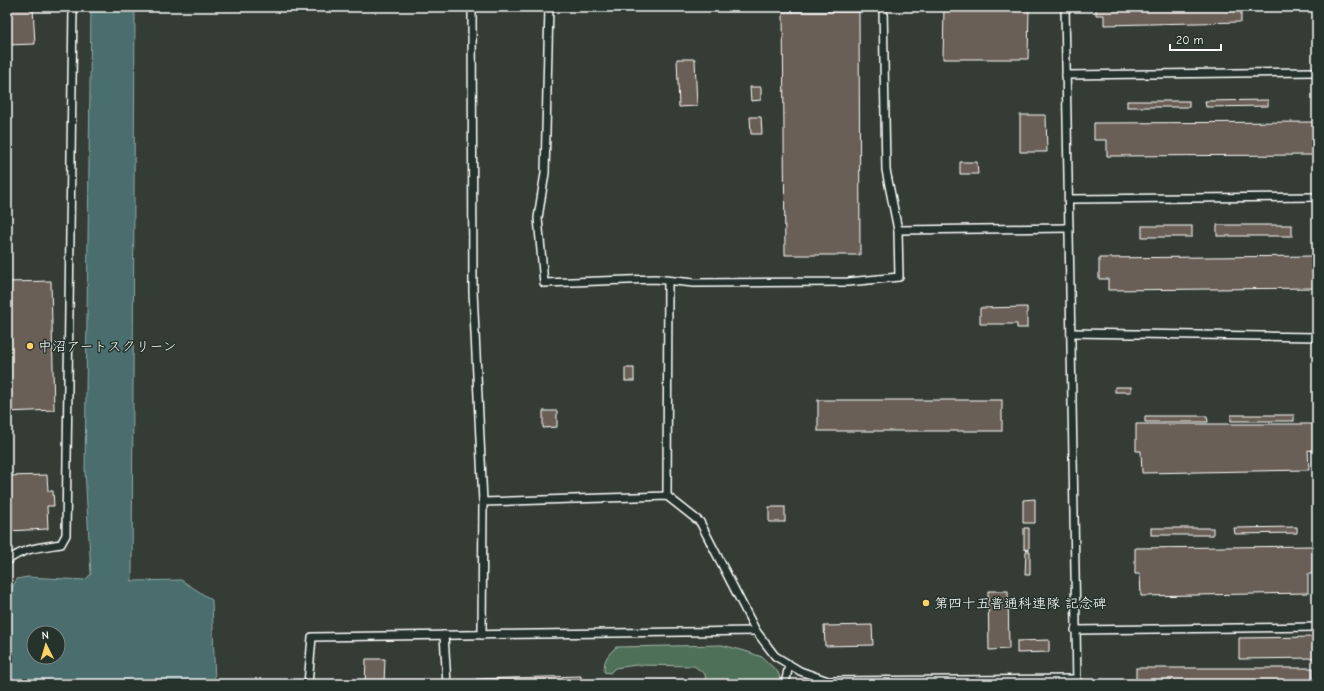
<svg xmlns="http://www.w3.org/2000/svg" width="1324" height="691" font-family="'Comic Neue','Klee One',sans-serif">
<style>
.green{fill:#506f58;stroke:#a8b7ac}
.water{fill:#496e6d;stroke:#92a8a7;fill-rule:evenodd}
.building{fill:#6a5e57;stroke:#fff}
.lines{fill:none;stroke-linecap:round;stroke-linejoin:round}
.lane-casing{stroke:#fff;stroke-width:10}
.lane{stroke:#26332d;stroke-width:7}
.poi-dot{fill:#ffd166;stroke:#26332d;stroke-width:1.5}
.labels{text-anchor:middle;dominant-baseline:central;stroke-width:3;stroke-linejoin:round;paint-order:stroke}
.poi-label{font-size:14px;fill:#fff;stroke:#26332d;text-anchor:start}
</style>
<rect width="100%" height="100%" fill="#343c35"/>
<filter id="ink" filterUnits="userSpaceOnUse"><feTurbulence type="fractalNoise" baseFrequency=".025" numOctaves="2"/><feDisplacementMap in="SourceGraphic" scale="8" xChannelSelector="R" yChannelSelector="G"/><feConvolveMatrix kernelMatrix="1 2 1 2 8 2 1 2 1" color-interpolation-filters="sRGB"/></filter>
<g filter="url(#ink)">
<!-- green -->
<path class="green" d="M722 645 745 651 762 657 778 672 780 678 779 684H706L705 674 694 666 637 665 615 668 610 673 604 672C604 659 607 656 616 647Z"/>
<!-- water -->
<path class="water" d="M91 7H135L132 581 181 580 212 600 215 684H13L8 595 17 579 27 577 85 580 91 574 85 471ZM34 633H58V657H34Z"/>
<!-- building -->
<g class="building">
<polygon points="7,7 33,7 35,44 7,45"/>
<polygon points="944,7 1029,7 1028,59 943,59"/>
<polygon points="1096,7 1249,7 1249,12 1241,12 1241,22 1104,25 1104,15 1096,15"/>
<polygon points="783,12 859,12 860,255 785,255"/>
<polygon points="677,59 695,59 697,106 679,107"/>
<polygon points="750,87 761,87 761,100 751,101"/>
<polygon points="1268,100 1268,106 1206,107 1205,101"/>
<rect x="1127" y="101" width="62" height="6"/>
<polygon points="1020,115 1046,115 1047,152 1020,152"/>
<polygon points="750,117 761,117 762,134 751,134"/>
<polygon points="1317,122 1317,155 1107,156 1107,140 1094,140 1094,123"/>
<polygon points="960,162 977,162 978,174 960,174"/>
<rect x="1217" y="225" width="75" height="11"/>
<rect x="1142" y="226" width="50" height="11"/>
<polygon points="1317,256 1317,288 1108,290 1108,279 1099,279 1099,258"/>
<polygon points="51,281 54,410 7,412 7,282"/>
<polygon points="1027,307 1027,328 1017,328 1017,324 980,324 980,308"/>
<rect x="625" y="368" width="9" height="13"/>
<rect x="1115" y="387" width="16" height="5"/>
<rect x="818" y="400" width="184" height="31"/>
<polygon points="543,411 557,411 557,427 543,428"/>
<rect x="1231" y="415" width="63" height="6"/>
<polygon points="1145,416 1207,416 1208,422 1145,422"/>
<polygon points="1136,424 1314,424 1314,451 1308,450 1309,470 1142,473 1141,451 1136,451"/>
<polygon points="47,475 48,491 53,491 54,506 47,506 48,529 7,531 7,476"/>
<polygon points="1035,499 1035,523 1023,523 1023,500"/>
<rect x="769" y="507" width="16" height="15"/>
<polygon points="1297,527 1297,533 1235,534 1234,528"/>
<polygon points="1024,528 1029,528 1029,550 1024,549"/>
<rect x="1151" y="528" width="62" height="7"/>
<polygon points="1313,546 1313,574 1308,574 1308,593 1141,596 1140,574 1135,574 1135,548"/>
<polygon points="1026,551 1030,551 1030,575 1025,575"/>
<polygon points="988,591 1008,591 1009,649 989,650"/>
<polygon points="872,625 873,645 825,646 824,626"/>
<polygon points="1317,637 1317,658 1239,659 1239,638"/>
<polygon points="1049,640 1049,652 1017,653 1017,641"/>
<polygon points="366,659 385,659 384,684 365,684"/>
<rect x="1136" y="668" width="177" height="16"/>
<polygon points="581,676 581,684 476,684 476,679"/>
<rect x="392" y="680" width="30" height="4"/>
<polygon points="697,680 698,684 605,684 605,681"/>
</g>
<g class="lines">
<defs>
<g id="lane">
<polyline points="472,7 473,291 483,502 482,635"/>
<polyline points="549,7 545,173 538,218 544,283 655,279 694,283 848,282 899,277 898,230 886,170 883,7"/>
<polyline points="1065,7 1077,683"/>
<polyline points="1066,75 1317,72"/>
<polyline points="1069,199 1317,197"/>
<polyline points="898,230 1069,228"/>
<polyline points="1071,333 1317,337"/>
<polyline points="667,496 668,281"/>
<polyline points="483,502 667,496 700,522 756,631 775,656 800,671 828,681 1077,679"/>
<path d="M7 561C23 548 42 547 61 544L66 535 73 7"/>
<polyline points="1075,630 1317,627"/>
<polyline points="444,635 447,684"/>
<polyline points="308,684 312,637 756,631"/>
<polyline points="785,684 789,665"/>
</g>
</defs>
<!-- lane casing -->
<use href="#lane" class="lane-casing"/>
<!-- lane -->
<use href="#lane" class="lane"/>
</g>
</g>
<!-- markers -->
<g class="poi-dot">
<circle cx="30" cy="346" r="4"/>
<circle cx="926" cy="603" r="4"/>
</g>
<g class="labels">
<!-- poi labels -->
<g class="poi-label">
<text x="38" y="346">中沼アートスクリーン</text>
<text x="934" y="603">第四十五普通科連隊 記念碑</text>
</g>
</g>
<!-- margin -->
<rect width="1324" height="691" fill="none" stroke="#26332d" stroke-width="24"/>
<rect x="12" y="12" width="1300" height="667" fill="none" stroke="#fff" stroke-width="1.5" filter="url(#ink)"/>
<!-- north arrow -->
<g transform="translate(46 645) rotate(355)"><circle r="19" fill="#26332d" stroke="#7d8581"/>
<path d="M0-3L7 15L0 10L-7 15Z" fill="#ffd166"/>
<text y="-6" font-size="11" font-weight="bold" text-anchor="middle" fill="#ffffff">N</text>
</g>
<!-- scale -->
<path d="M1170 44v6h51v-6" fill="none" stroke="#ffffff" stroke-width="2"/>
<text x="1176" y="44" font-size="12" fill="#ffffff" stroke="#26332d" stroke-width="3" paint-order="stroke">20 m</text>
</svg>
